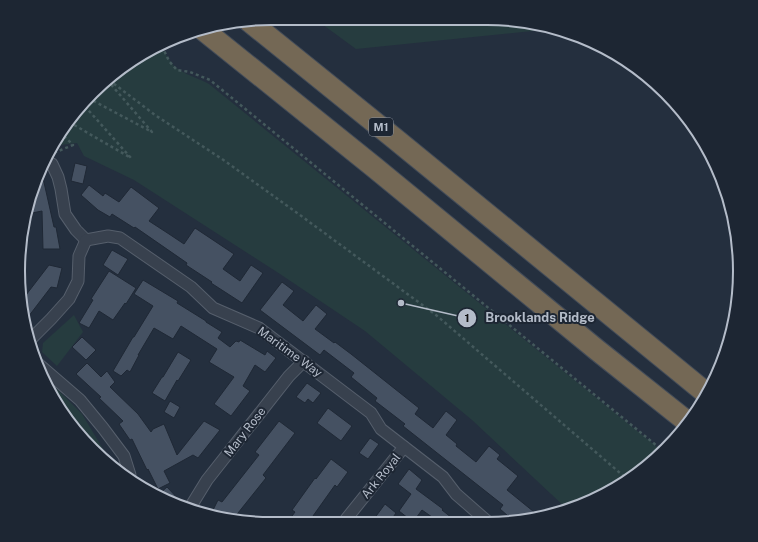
<svg xmlns="http://www.w3.org/2000/svg" width="758" height="542" font-family="'Public Sans',sans-serif">
<style>
.green{fill:#263c3f}
.building{fill:#455162;stroke:#1f2835}
.lines{fill:none;stroke-linecap:round;stroke-linejoin:round}
.street-casing{stroke:#565f6c;stroke-width:13}
.highway-casing{stroke:#434c59;stroke-width:23}
.path{stroke:#44595c;stroke-width:2.5;stroke-dasharray:3 3;stroke-linecap:butt}
.street{stroke:#38414e;stroke-width:11}
.highway{stroke:#746855;stroke-width:21}
.labels{text-anchor:middle;dominant-baseline:central;stroke-width:4;stroke-linejoin:round;paint-order:stroke}
.shield{fill:#1d2633;stroke:#878f9c;stroke-width:1}
.shield-label{font-size:11px;font-weight:bold;fill:#b4bcc9}
.street-label{font-size:12px;fill:#b4bcc9;stroke:#1d2633}
.rim{fill:none;stroke:#b4bcc9;stroke-width:2}
.leader{fill:none;stroke:#b4bcc9;stroke-width:1.5}
.callout-dot{fill:#b4bcc9;stroke:#1d2633;stroke-width:1.5}
.mark-label{font-size:12px;text-anchor:middle;font-weight:bold;fill:#111}
.callout-label{font-size:13px;text-anchor:middle;font-weight:bold;fill:#b4bcc9;stroke:#1d2633;stroke-width:4;stroke-linejoin:round;paint-order:stroke}
</style>
<rect width="100%" height="100%" fill="#242f3e"/>
<!-- green -->
<g class="green">
<polygon points="315,19 537,23 552,29 356,49"/>
<path d="M161 47C165 53 169 60 174 66 183 74 198 78 209 84L662 451 654 461 599 498 566 508 472 420 365 331 280 274 134 180 84 156 77 143 53 146 81 104 131 61Z"/>
<polygon points="74,315 83,332 57,366 42,352 43,343"/>
<polygon points="42,376 44,376 82,414 109,459 81,438"/>
</g>
<!-- building -->
<g class="building">
<polygon points="75,163 87,166 83,184 71,181"/>
<polygon points="41,169 54,227 56,227 60,249 43,249 42,211 32,213 31,204"/>
<polygon points="89,185 103,196 105,193 119,202 131,187 159,208 149,221 169,234 184,244 195,228 234,254 223,269 240,281 251,265 263,273 242,303 211,283 212,282 186,265 187,263 135,227 134,228 112,214 110,217 98,210 81,195"/>
<polygon points="112,250 128,259 118,275 103,265"/>
<polygon points="49,265 62,268 57,288 51,287 25,321 20,304 20,291 26,295"/>
<polygon points="109,271 136,288 126,304 125,303 113,320 99,311 89,328 79,323 93,300 91,299"/>
<polygon points="143,280 178,301 177,303 206,321 206,322 222,332 218,338 230,347 236,341 239,342 240,340 265,355 267,351 276,358 265,372 255,365 243,386 250,391 231,416 214,404 234,377 209,362 217,349 181,326 173,339 154,328 138,355 139,355 130,372 127,370 121,376 113,371 133,337 134,337 153,306 134,294"/>
<polygon points="282,282 294,291 283,305 303,321 316,305 327,314 315,329 334,343 335,342 351,354 419,408 415,414 433,428 446,411 457,420 446,435 457,444 456,446 476,462 489,446 500,455 497,459 518,476 507,490 539,516 520,522 515,522 500,509 503,505 403,426 405,424 375,401 377,398 351,377 354,373 324,350 320,355 260,310"/>
<polygon points="82,337 96,350 86,360 72,347"/>
<polygon points="178,352 191,360 178,381 177,380 165,401 152,393 162,377 163,377"/>
<polygon points="87,363 101,377 107,371 115,382 110,387 138,414 151,432 153,429 164,424 177,455 204,421 220,430 198,458 193,455 164,471 170,483 158,489 148,469 147,470 132,439 130,440 119,424 123,421 99,398 101,397 76,374"/>
<polygon points="307,383 321,393 313,403 308,399 305,403 296,397"/>
<polygon points="170,401 180,407 174,418 164,412"/>
<polygon points="328,408 352,426 341,441 317,423"/>
<polygon points="279,421 295,433 263,475 266,478 234,518 212,512 218,500 222,502 259,455 255,452"/>
<polygon points="370,438 379,444 368,459 359,453"/>
<polygon points="331,459 348,472 337,487 335,485 308,523 287,523 295,512 292,510 315,478 316,479"/>
<polygon points="409,469 422,480 416,489 443,509 442,510 457,522 439,522 422,510 413,522 399,511 411,494 398,484"/>
<polygon points="167,487 183,504 159,498 157,496"/>
<polygon points="385,504 396,513 389,523 371,523"/>
</g>
<g class="lines">
<defs>
<g id="street">
<polyline points="43,161 52,164 58,177 61,189 65,214 76,230 86,240"/>
<polyline points="86,240 108,236 120,238 191,287 213,308 259,328 371,413 381,429 443,477 456,494 488,522"/>
<polyline points="30,340 51,319 69,299 78,281 79,256 86,240"/>
<polyline points="36,362 80,400 103,428 124,456 130,475"/>
<polyline points="191,506 207,480 289,376 304,361"/>
<polyline points="343,523 404,447"/>
</g>
<g id="highway">
<polyline points="249,21 394,138 706,393"/>
<polyline points="201,28 374,167 597,350 685,420"/>
</g>
</defs>
<!-- street casing -->
<use href="#street" class="street-casing"/>
<!-- highway casing -->
<use href="#highway" class="highway-casing"/>
<!-- path -->
<g class="path">
<polyline points="162,46 169,61 177,70 190,72 210,80 662,450"/>
<polyline points="109,80 155,115 225,161 304,218 436,315 627,479"/>
<polyline points="88,98 152,132 108,81"/>
<polyline points="69,122 131,158 82,103"/>
<polyline points="54,152 56,152 73,145 61,133"/>
<path d="M56 398C67 411 77 425 85 441"/>
</g>
<!-- street -->
<use href="#street" class="street"/>
<!-- highway -->
<use href="#highway" class="highway"/>
</g>
<g class="labels">
<!-- shield labels -->
<rect class="shield" x="369" y="118" width="24" height="18" rx="3"/>
<g class="shield-label">
<text x="381" y="127">M1</text>
</g>
<!-- street labels -->
<g class="street-label">
<text transform="translate(290 352) rotate(36)">Maritime Way</text>
<text transform="translate(245 432) rotate(-52)">Mary Rose</text>
<text transform="translate(381 476) rotate(-51)">Ark Royal</text>
</g>
</g>
<!-- crop -->
<path d="M0 0H758V542H0ZM271 25H487A246 246 0 0 1 733 271V271A246 246 0 0 1 487 517H271A246 246 0 0 1 25 271V271A246 246 0 0 1 271 25Z" fill="#1d2633" fill-rule="evenodd"/>
<path class="rim" d="M271 25H487A246 246 0 0 1 733 271V271A246 246 0 0 1 487 517H271A246 246 0 0 1 25 271V271A246 246 0 0 1 271 25Z"/>
<!-- callouts -->
<path class="leader" d="M401 303L467 318"/>
<g class="callout-dot">
<circle cx="401" cy="303" r="4"/>
<circle cx="467" cy="318" r="10"/>
</g>
<g class="mark-label">
<text x="467" y="322">1</text>
</g>
<g class="callout-label">
<text x="540" y="322">Brooklands Ridge</text>
</g>
</svg>
